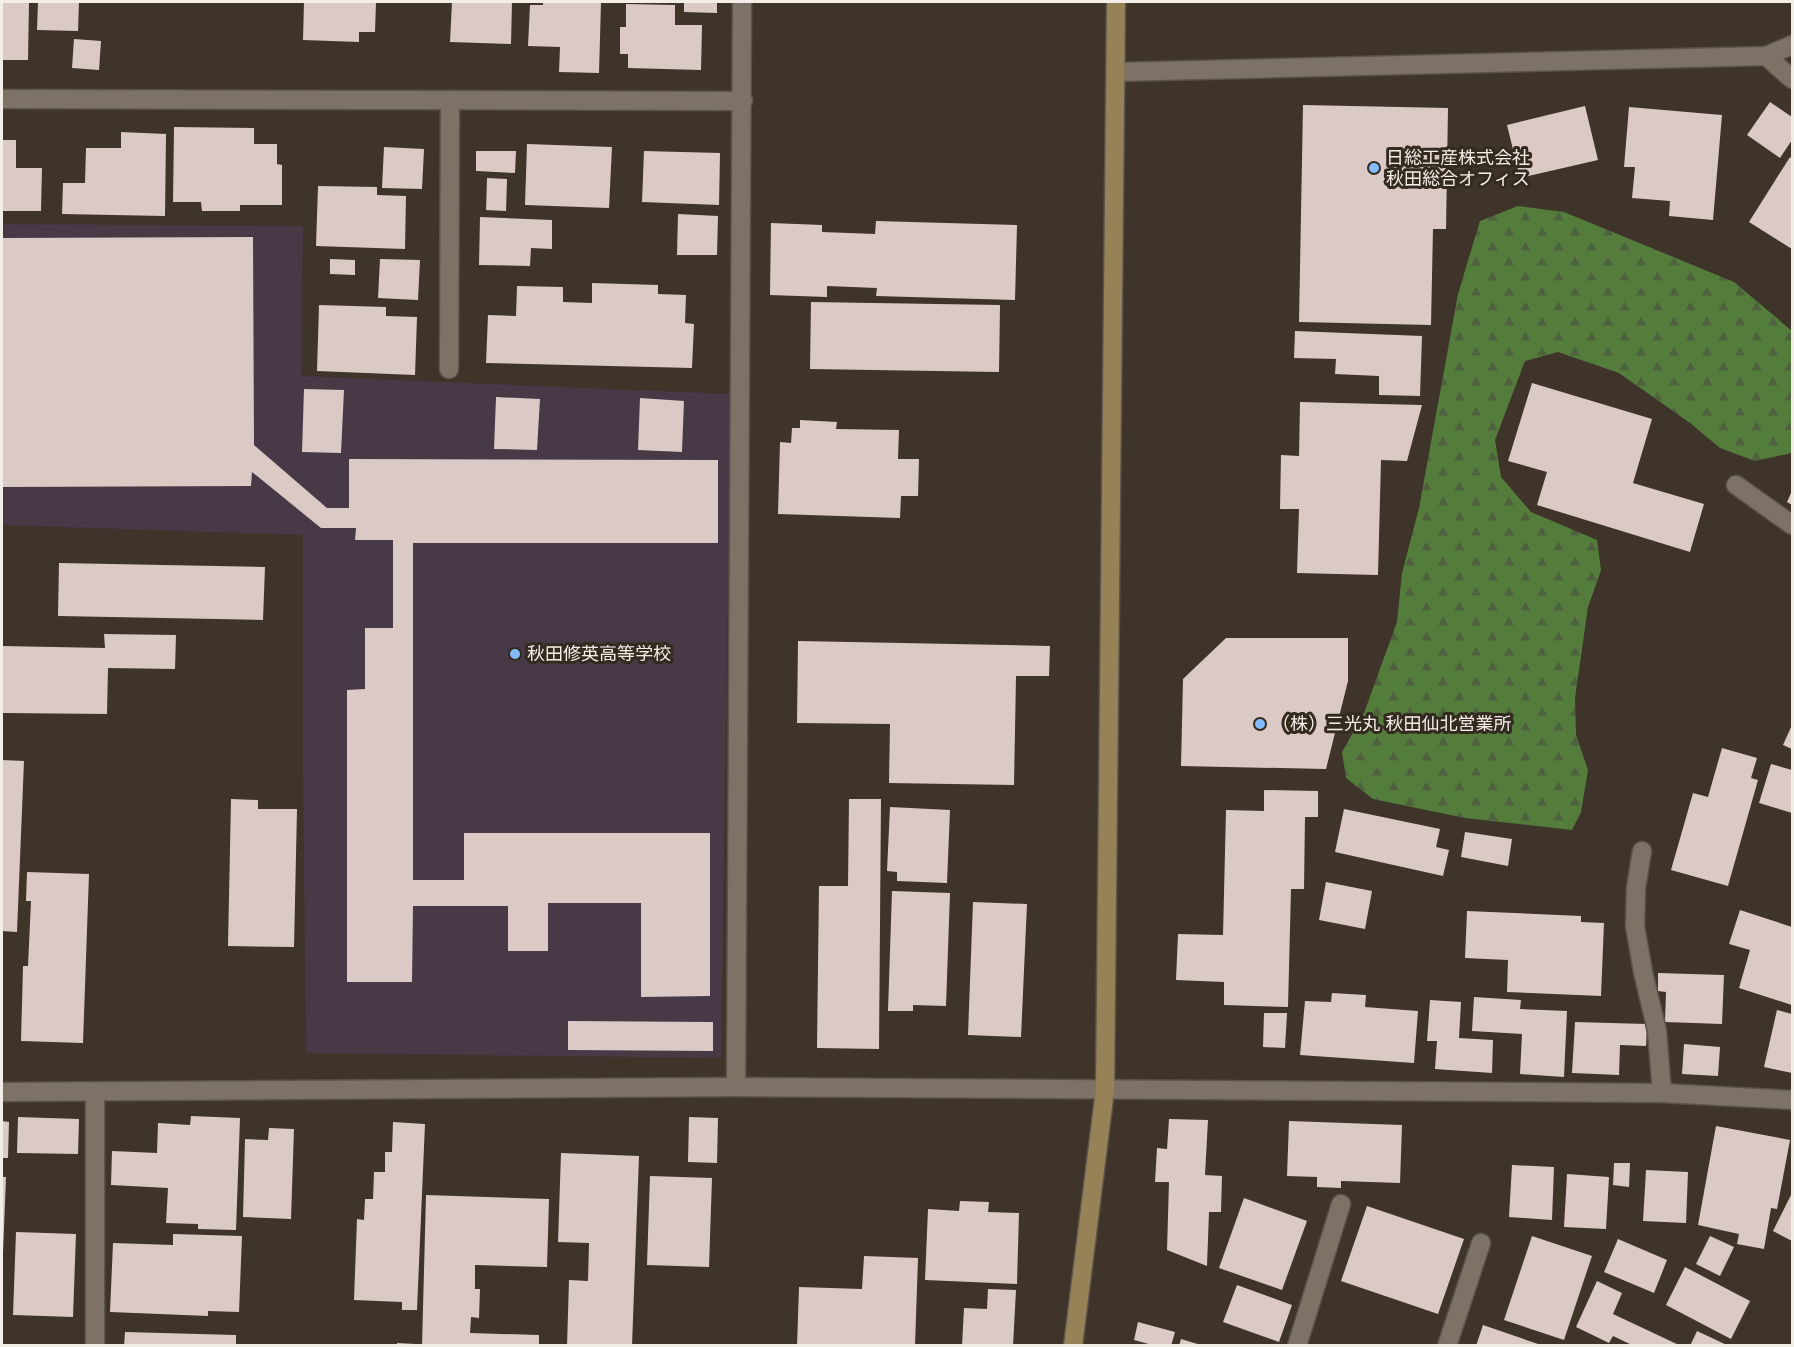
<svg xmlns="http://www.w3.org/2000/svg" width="1794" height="1347" font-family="Jost,'Noto Sans JP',sans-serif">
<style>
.education{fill:#473946}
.forest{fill:url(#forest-firs)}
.building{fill:#dbc9c5}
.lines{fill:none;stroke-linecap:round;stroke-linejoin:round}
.street-casing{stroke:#5a534a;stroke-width:21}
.secondary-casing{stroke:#5a534a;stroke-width:21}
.street{stroke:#7d7266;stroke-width:18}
.secondary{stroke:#978156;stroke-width:18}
.poi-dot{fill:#83bcfb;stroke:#332a20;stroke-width:2}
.labels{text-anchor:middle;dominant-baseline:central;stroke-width:6;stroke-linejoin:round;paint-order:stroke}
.poi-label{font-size:18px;fill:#f4eee8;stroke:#332a20;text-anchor:start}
</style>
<defs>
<pattern id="forest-firs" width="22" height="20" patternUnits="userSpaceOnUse" patternTransform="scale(1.5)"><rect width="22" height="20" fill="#547d3b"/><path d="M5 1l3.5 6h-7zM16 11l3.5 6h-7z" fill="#4e6240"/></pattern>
</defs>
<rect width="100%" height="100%" fill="#3e342a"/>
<!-- education -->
<polygon class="education" points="2,224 303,226 301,376 731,394 721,1058 306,1053 303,773 303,535 2,525"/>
<!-- forest -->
<polygon class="forest" points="1518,206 1564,212 1734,282 1792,331 1792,453 1755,461 1720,448 1690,423 1619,373 1558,352 1525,361 1495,440 1501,477 1531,512 1597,540 1601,570 1588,607 1575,698 1576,735 1588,770 1581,812 1572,830 1465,818 1373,799 1346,778 1342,752 1364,713 1397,622 1402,573 1419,508 1458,294 1480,221"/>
<!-- building -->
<g class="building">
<polygon points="2,2 29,2 28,60 2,60"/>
<polygon points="38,2 79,2 78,31 37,30"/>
<polygon points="304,2 376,2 375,32 359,32 359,42 303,40"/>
<polygon points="452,2 512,2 511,44 450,42"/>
<polygon points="543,2 601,2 599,73 559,72 560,47 528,46 530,5 543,5"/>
<polygon points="684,2 717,2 717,13 684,12"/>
<polygon points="626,4 675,5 675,25 702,25 701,70 628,68 628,54 620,54 620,27 626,27"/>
<polygon points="74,39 101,41 99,70 72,68"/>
<polygon points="1770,102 1792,117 1792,140 1780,158 1747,135"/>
<polygon points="1303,105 1448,108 1446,229 1433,229 1431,325 1299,322"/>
<polygon points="1585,106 1598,160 1520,178 1507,125"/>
<polygon points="1629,107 1722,115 1713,220 1669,216 1670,201 1632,198 1635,167 1624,167"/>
<polygon points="174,127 254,128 254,144 277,144 277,164 282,165 282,205 240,205 240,211 202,211 201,202 173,202"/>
<polygon points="121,132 166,134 165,216 62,214 63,183 85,183 86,148 121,148"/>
<polygon points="2,140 16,140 16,168 42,168 41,211 2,211"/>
<polygon points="527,144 612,147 609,208 525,205"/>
<polygon points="384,147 424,149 422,189 382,188"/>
<polygon points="476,151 516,151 515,173 476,171"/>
<polygon points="644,151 720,153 719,205 642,202"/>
<polygon points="1790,157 1792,159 1792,249 1749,222"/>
<polygon points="487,178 507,179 506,211 486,210"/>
<polygon points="318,186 377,187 377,195 406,196 405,249 316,246"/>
<polygon points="678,214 718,216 717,255 677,255"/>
<polygon points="480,217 552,220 552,249 531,248 530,266 479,265"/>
<polygon points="876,221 1017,225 1015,300 876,296 877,288 827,286 827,297 770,295 771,223 822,225 822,232 875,234"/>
<polygon points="253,237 254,445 327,508 349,508 349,459 718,460 718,543 413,543 413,880 464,880 464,833 710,833 710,996 641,997 641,903 548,903 548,951 508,951 508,906 413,906 412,982 347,982 347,690 365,689 365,628 393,628 393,540 355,540 356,528 321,528 252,472 251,486 2,487 2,238"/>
<polygon points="330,259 355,260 355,275 330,274"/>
<polygon points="380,259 420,260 418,300 378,298"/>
<polygon points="592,283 658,285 658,294 686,295 685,323 694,324 692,368 486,363 488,315 516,316 517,286 563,287 563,302 592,303"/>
<polygon points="811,302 1000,305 999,372 810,369"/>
<polygon points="319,305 386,307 386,316 417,317 415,375 317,371"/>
<polygon points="1295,331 1422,336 1420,396 1379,395 1379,376 1335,374 1336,359 1294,358"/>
<polygon points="1532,383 1652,419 1633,483 1704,504 1690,552 1537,505 1547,472 1508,461"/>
<polygon points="304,389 344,390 341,453 302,452"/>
<polygon points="496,397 540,399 537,450 494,449"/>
<polygon points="640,398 684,401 682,452 638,450"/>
<polygon points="1300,402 1422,405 1407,461 1381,460 1378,575 1297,573 1299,509 1280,509 1281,455 1299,456"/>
<polygon points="800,420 837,422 836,429 899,430 898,459 919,459 918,496 901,496 900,518 778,514 780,442 791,443 792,428 800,428"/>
<polygon points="1792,491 1792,505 1787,502"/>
<polygon points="59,563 265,567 263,620 58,616"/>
<polygon points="104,634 176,635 175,669 108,668 107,714 2,713 2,646 105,648"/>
<polygon points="1226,638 1348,638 1348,681 1326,769 1181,766 1183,679"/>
<polygon points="798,641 1050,646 1049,676 1016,676 1014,785 889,783 890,724 797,723"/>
<polygon points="1792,725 1792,749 1783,745"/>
<polygon points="1722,748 1757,758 1751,778 1758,780 1728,886 1671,870 1693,793 1708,797"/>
<polygon points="2,760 24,761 17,932 2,931"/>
<polygon points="1771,764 1792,770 1792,813 1759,803"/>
<polygon points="1264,790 1318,791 1318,817 1305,817 1304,889 1291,889 1288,1007 1224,1005 1224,982 1176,980 1178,934 1223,935 1226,810 1264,811"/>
<polygon points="231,799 258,800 258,809 297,809 294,947 228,946"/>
<polygon points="849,799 881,799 879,1049 817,1048 819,886 848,886"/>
<polygon points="890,807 950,810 947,883 897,881 897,872 887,871"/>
<polygon points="1344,809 1440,829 1436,847 1449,850 1443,876 1335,852"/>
<polygon points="1465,832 1512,839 1508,866 1461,857"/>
<polygon points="27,872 89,874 83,1043 21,1041 23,966 28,966 31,901 26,901"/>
<polygon points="1326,882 1372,891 1365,929 1319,920"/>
<polygon points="892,891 950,893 946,1006 913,1005 913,1011 888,1011"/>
<polygon points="973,902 1027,904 1021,1037 968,1035"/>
<polygon points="1740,910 1792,927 1792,1005 1739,988 1750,950 1729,944"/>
<polygon points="1467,911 1581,916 1581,922 1604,923 1601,996 1507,992 1508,960 1465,958"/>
<polygon points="1658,973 1724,975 1722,1024 1665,1022 1666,992 1658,991"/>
<polygon points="1332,993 1366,995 1365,1007 1418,1011 1414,1063 1300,1055 1305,1001 1331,1002"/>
<polygon points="1474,997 1521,1000 1520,1009 1567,1011 1564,1077 1520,1074 1522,1034 1472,1031"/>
<polygon points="1430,1000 1461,1002 1459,1038 1493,1040 1492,1073 1435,1069 1437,1041 1427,1041"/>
<polygon points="1777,1010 1792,1014 1792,1073 1764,1067"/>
<polygon points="1264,1013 1287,1013 1285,1048 1263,1047"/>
<polygon points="568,1021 713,1022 713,1051 568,1050"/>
<polygon points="1575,1022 1647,1024 1646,1046 1620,1045 1619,1075 1572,1073"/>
<polygon points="1684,1044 1720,1047 1718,1076 1682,1074"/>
<polygon points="191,1116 240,1118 236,1230 198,1229 198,1224 166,1223 168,1188 111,1185 112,1151 157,1153 158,1123 190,1125"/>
<polygon points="18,1117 79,1119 78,1154 17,1153"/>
<polygon points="689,1117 718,1118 717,1163 688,1162"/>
<polygon points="1169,1119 1208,1120 1205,1175 1222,1176 1221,1212 1209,1212 1207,1266 1167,1250 1169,1182 1155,1182 1157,1148 1167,1149"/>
<polygon points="2,1121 9,1122 8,1158 2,1158"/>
<polygon points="1289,1121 1402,1125 1400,1183 1341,1181 1341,1188 1317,1187 1317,1177 1287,1176"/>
<polygon points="393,1122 425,1124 417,1310 402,1310 402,1302 354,1300 357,1219 364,1220 365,1199 373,1199 374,1172 385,1172 385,1152 392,1152"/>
<polygon points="1716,1126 1790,1140 1777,1209 1771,1208 1764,1249 1737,1244 1739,1234 1698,1225"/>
<polygon points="269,1128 294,1129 291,1219 243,1217 245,1139 268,1140"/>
<polygon points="561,1153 639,1156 632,1346 567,1346 569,1280 588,1281 589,1243 558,1242"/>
<polygon points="1614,1163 1630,1163 1629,1187 1613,1185"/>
<polygon points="1512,1165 1554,1167 1552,1220 1509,1217"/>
<polygon points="1646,1170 1688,1172 1686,1223 1643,1221"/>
<polygon points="1567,1174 1609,1177 1606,1229 1564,1227"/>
<polygon points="650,1176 712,1178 709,1267 647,1265"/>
<polygon points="2,1177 6,1177 3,1253 2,1253"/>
<polygon points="1792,1193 1792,1241 1773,1231"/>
<polygon points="426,1195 549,1199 547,1267 475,1265 475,1289 480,1289 479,1318 471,1317 470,1333 539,1335 539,1346 422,1346"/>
<polygon points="1244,1198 1307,1221 1282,1290 1219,1268"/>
<polygon points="960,1201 989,1202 988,1212 1019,1213 1017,1284 925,1280 928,1209 959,1211"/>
<polygon points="1367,1206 1464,1239 1438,1314 1341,1281"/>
<polygon points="16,1232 76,1234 73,1317 13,1315"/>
<polygon points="173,1234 242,1236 239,1312 208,1311 208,1316 110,1312 113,1243 173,1245"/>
<polygon points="1532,1236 1592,1256 1564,1340 1504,1320"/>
<polygon points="1710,1236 1734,1247 1720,1276 1696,1264"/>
<polygon points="1618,1239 1667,1260 1654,1293 1604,1272"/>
<polygon points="864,1256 918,1258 915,1346 797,1346 799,1287 862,1289"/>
<polygon points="1685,1267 1750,1301 1731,1339 1666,1305"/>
<polygon points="1597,1281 1622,1293 1613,1314 1681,1346 1634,1346 1613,1336 1609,1343 1576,1327"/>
<polygon points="1237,1285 1292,1305 1279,1342 1223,1322"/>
<polygon points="988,1289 1016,1290 1013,1346 962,1346 964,1308 987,1309"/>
<polygon points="1138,1322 1175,1332 1171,1346 1156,1346 1134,1340"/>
<polygon points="1483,1325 1541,1345 1541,1346 1476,1346"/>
<polygon points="1697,1331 1729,1346 1690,1346"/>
<polygon points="125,1332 236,1335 236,1346 124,1346"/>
<polygon points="1181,1339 1201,1345 1201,1346 1179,1346"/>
<polygon points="397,1343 416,1344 416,1346 397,1346"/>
</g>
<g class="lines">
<defs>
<g id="street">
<polyline points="1766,56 1792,79"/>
<polyline points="1116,72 1766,56 1792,45"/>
<polyline points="2,99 743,101"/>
<polyline points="449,369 450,100"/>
<polyline points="1736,485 1792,525"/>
<polyline points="1642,851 1636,888 1635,926 1643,972 1657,1031 1662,1093"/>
<polyline points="736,1087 742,2"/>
<polyline points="2,1092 736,1087 1662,1093 1792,1100"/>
<polyline points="95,1346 95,1093"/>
<polyline points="1297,1346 1341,1204"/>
<polyline points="1447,1346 1481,1243"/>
</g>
<polyline id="secondary" points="1073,1346 1105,1090 1116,2"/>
</defs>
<!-- street casing -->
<use href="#street" class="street-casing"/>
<!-- secondary casing -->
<use href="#secondary" class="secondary-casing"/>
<!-- street -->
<use href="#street" class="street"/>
<!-- secondary -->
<use href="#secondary" class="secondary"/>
</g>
<!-- markers -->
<g class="poi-dot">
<circle cx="1374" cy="168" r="6"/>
<circle cx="515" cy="654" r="6"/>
<circle cx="1260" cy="724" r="6"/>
</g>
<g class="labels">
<!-- poi labels -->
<g class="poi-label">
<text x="1386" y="158">日総工産株式会社<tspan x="1386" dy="21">秋田総合オフィス</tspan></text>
<text x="527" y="654">秋田修英高等学校</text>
<text x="1272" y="724">（株）三光丸 秋田仙北営業所</text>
</g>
</g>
<!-- border -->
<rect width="1794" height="1347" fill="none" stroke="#f4eee8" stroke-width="6"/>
</svg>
